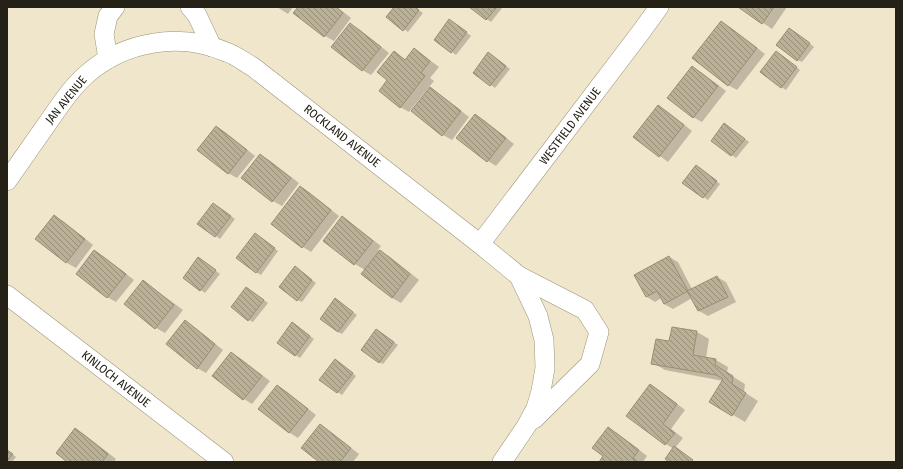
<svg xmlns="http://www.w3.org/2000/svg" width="903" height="469" font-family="'Fira Sans Condensed',sans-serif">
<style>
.shadow{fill:#0003}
.building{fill:url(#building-back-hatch);stroke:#988f76}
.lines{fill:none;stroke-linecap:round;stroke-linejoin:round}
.minor-casing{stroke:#9c9379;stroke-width:20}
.minor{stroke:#fff;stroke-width:19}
.labels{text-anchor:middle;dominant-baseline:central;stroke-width:3;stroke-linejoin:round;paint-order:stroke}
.street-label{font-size:12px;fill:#252117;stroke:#fff}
</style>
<defs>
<pattern id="building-back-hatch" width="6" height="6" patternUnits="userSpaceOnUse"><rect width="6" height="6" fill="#bab096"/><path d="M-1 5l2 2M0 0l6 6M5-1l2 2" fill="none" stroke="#978f79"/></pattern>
</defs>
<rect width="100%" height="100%" fill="#f0e6cb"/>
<!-- shadow -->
<g class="shadow">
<polygon points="277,7 293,7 288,14"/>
<polygon points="299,7 337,7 351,18 334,41 325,36 295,12"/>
<polygon points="395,7 414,7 423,13 408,32 387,17"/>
<polygon points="470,7 503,7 491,22"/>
<polygon points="739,7 787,7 772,29"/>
<polygon points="721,22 730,27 765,54 737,90 728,85"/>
<polygon points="454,23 471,36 456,55 435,40"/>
<polygon points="350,24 359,29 389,53 371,75 362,70"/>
<polygon points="794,31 814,47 802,62 797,60"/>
<polygon points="414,50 423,55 439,67 430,78 434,81 409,112 400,107 389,80 394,52 406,60"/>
<polygon points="780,55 800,70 786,90 781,87"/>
<polygon points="493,56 510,69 495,88 474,73"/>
<polygon points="692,67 701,72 726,91 702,122 693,117"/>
<polygon points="431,88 439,94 469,117 452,140 443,135 413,111"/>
<polygon points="658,106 667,111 692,131 668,162 660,156 634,137"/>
<polygon points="475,115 484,120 514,144 496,166 488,161 457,138"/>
<polygon points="216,127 225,132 255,156 237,178 228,173"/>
<polygon points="729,127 749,142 736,158 712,141"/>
<polygon points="260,155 269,160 299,183 282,206 273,201 243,178"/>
<polygon points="701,169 720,184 708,200 684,183"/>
<polygon points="300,187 309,192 339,216 311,252 303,247"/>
<polygon points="218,207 235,219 220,239 199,223"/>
<polygon points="54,216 63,221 93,245 76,268 67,263 37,239"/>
<polygon points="342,218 351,223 381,246 378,250 389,256 419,280 401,303 392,298 365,270 355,264"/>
<polygon points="259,237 278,251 261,275 256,272"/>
<polygon points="95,251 103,256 134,280 116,302 107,297"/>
<polygon points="669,257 678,262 692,289 717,277 726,282 736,302 708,316 699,311 692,298 673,309 664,304 661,298 655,302 647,297 635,276"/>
<polygon points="203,261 220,274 205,293 184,277"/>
<polygon points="299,270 316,283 302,302 297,300"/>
<polygon points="143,282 152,287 183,310 165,333 156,328 126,304"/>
<polygon points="247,288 268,303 253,322 249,320"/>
<polygon points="340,302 357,315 342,334 338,332"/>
<polygon points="185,322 194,327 223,350 206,373 197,368"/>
<polygon points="297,326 314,339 300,358 278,343"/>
<polygon points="377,330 398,345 383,364 379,362"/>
<polygon points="697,332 709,339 706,358 716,360 728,367 727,373 745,384 744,392 758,401 745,422 711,402 723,381 665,370 653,363 670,342"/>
<polygon points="231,353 240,358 270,381 252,404 244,399"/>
<polygon points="339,363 356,376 342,395 321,380"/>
<polygon points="650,385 659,390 685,410 671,429 683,438 675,448 695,462 671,462 674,449 666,444 628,415"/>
<polygon points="277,386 286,391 316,415 298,438 290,433 260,409"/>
<polygon points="321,425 329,431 359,454 353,462 321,462"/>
<polygon points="608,428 617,433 647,456 643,462 600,462 604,456"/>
<polygon points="76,429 84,434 116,459 114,462 69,462"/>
<polygon points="7,450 16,457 12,462 7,462"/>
</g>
<!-- building -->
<g class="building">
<polygon points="298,7 336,7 343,13 324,37 293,13"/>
<polygon points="394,7 415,7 419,10 403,31 386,17"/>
<polygon points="469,7 497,7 486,20"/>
<polygon points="738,7 774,7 762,24"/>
<polygon points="449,19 467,32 451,53 434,40"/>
<polygon points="721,21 757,48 728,86 692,58"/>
<polygon points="350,23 381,47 362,71 331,47"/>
<polygon points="789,28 810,43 797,61 776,45"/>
<polygon points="414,48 430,61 421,73 425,76 400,108 379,91 387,80 377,72 394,51 405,60"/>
<polygon points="776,51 797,67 781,88 760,72"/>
<polygon points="488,52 506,66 490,86 473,73"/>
<polygon points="692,66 718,86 693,118 667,98"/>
<polygon points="430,87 461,111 442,136 411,111"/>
<polygon points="658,105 684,125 659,157 633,137"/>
<polygon points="475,114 506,138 487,162 456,138"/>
<polygon points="724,123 745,139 731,156 711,141"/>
<polygon points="216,126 247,150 228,174 197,150"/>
<polygon points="260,154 291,178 272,202 241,178"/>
<polygon points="696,165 717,181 703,198 682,183"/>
<polygon points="300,186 331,210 302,248 271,224"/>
<polygon points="213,203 231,216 215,237 197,224"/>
<polygon points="54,215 85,239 66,263 35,239"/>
<polygon points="342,216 373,241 354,265 323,241"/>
<polygon points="255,233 275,248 256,273 236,258"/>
<polygon points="94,250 126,274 107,298 76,274"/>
<polygon points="380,250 410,274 392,298 361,274"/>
<polygon points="669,256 688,291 664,304 657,291 646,297 634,275"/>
<polygon points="198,257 216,270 200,291 183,278"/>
<polygon points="295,266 312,280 297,301 279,287"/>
<polygon points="717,276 728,297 698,311 687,291"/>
<polygon points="143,280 174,305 155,329 124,304"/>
<polygon points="246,287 264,300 248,321 231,307"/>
<polygon points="335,298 353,312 338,332 320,319"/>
<polygon points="185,320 215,344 197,369 166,344"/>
<polygon points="292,322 310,336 295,356 277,343"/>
<polygon points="672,327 697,331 693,355 716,359 715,365 733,376 732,384 746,393 732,416 709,402 723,379 716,375 651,364 656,339 669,341"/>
<polygon points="376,329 394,342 379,363 361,350"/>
<polygon points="231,352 262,376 243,400 212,376"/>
<polygon points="335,359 353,373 337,393 319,380"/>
<polygon points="650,384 677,404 663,424 675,433 665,445 626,416"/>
<polygon points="277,385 308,409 289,433 258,409"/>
<polygon points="320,424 351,448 340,462 319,462 301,448"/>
<polygon points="608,427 639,450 633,458 638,462 599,462 603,456 592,448"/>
<polygon points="75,428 108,454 102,462 67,462 56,453"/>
<polygon points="674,446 693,460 691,462 669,462 665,459"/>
<polygon points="7,450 13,454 7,461"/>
</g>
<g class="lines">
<defs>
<g id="minor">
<polyline points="190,7 197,15 212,47"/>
<polyline points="108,59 104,34 108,16 115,7"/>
<path d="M7 181C21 161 35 141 49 121 60 105 72 87 87 74 125 41 180 32 226 52 236 55 244 62 253 67L480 244 519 276 538 316 544 340 545 368 541 391 536 408 527 425 502 462"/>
<polyline points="480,244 641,32 659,7"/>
<polyline points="519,276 585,310 599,332 590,364 534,419"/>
<polyline points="7,295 224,462"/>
</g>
</defs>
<!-- minor casing -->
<use href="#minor" class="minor-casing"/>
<!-- minor -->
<use href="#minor" class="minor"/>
</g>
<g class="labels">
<!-- street labels -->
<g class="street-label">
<text transform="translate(66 100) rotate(-51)">JAN AVENUE</text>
<text transform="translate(570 126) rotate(-53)">WESTFIELD AVENUE</text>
<text transform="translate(342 136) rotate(38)">ROCKLAND AVENUE</text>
<text transform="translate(116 379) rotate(38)">KINLOCH AVENUE</text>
</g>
</g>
<!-- border -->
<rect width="903" height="469" fill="none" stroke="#252117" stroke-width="16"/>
</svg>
